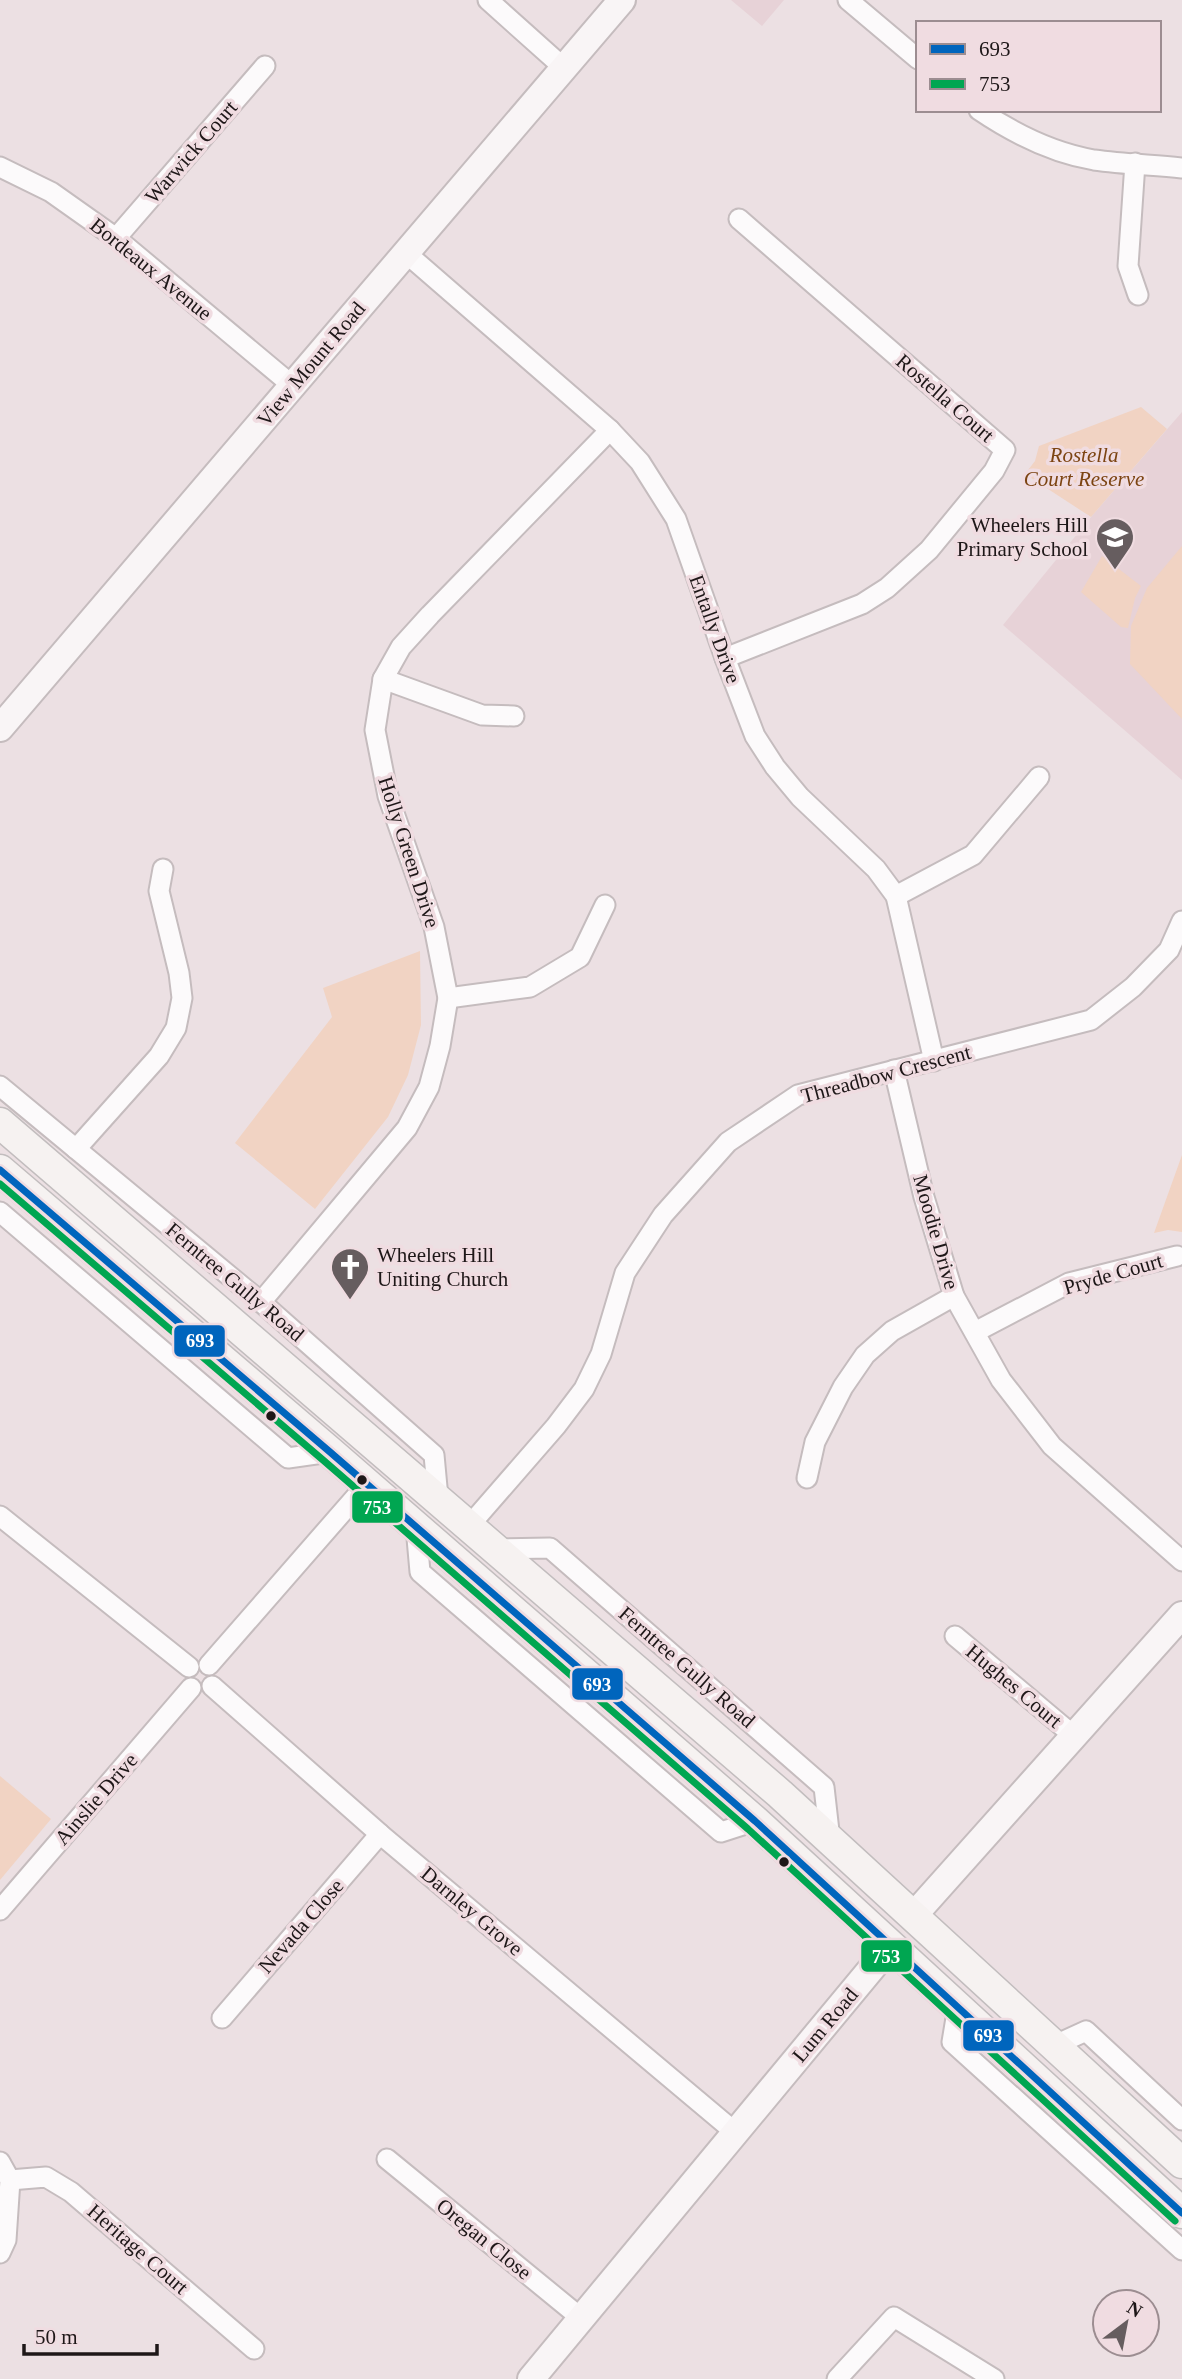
<svg xmlns="http://www.w3.org/2000/svg" width="1182" height="2379" font-family="'Times New Roman',serif">
<style>
.built{fill:#e7d2d7}
.green{fill:#f1d3c3}
.lines{fill:none;stroke-linecap:round;stroke-linejoin:round}
.street-casing{stroke:#c5bcbe;stroke-width:23}
.secondary-casing{stroke:#c5bcbe;stroke-width:30}
.primary-casing{stroke:#c2bdbe;stroke-width:33}
.street{stroke:#fcfafb;stroke-width:19}
.secondary{stroke:#f9f5f6;stroke-width:26}
.primary{stroke:#f6f2f1;stroke-width:30}
.bus-1-casing{stroke:#f0dce1;stroke-width:12}
.bus-2-casing{stroke:#f0dce1;stroke-width:12}
.bus-1{stroke:#0065bd;stroke-width:7}
.bus-2{stroke:#00a651;stroke-width:7}
.bus-dot{fill:#1e1718;stroke:#f0dce1;stroke-width:2.5}
.labels{text-anchor:middle;dominant-baseline:central;stroke-width:7;stroke-linejoin:round;paint-order:stroke}
.street-label{font-size:21px;fill:#1e1718;stroke:#f0dce1}
.park-label{font-size:21px;font-style:italic;fill:#7c4412;stroke:#f0dce1}
.poi-label{font-size:21px;fill:#1e1718;stroke:#f0dce1;text-anchor:end}
.line-badge{stroke:#f0dce1;stroke-width:2.5}
.badge-label{font-size:19px;text-anchor:middle;font-weight:bold;fill:#fff}
</style>
<rect width="100%" height="100%" fill="#ece0e3"/>
<!-- built -->
<g class="built">
<polygon points="731,0 784,0 762,26"/>
<polygon points="1182,412 1182,780 1003,625 1091,517"/>
</g>
<!-- green -->
<g class="green">
<polygon points="1141,407 1167,429 1091,517 1025,474 1035,461 1039,446"/>
<polygon points="1182,546 1182,719 1130,664 1131,626 1147,588"/>
<polygon points="1102,556 1141,586 1135,598 1128,628 1121,627 1081,592"/>
<polygon points="420,951 421,1025 408,1075 388,1117 315,1209 235,1143 332,1017 323,988"/>
<polygon points="1182,1155 1182,1232 1168,1230 1154,1233"/>
<polygon points="0,1776 51,1819 0,1880"/>
</g>
<g class="lines">
<defs>
<g id="street">
<polyline points="488,0 564,68"/>
<polyline points="848,0 918,59"/>
<path d="M979 110C1013 133 1053 153 1094 160 1123 164 1153 165 1182 168"/>
<polyline points="1135,163 1128,266 1138,295"/>
<polyline points="0,167 51,192 116,238 293,386"/>
<polyline points="116,238 265,66"/>
<polyline points="406,253 610,430 640,462 676,519 725,658 755,736 775,767 800,797 876,869 896,896 934,1061"/>
<polyline points="725,658 862,604 887,588 929,550 994,471 1005,450 739,219"/>
<polyline points="383,679 482,715 514,716"/>
<polyline points="896,896 973,855 1039,777"/>
<polyline points="448,998 530,987 580,957 605,905"/>
<polyline points="894,1070 924,1197 954,1296 1001,1380 1052,1446 1182,1561"/>
<polyline points="0,1086 261,1302 434,1455 438,1498"/>
<polyline points="76,1149 159,1056 176,1028 182,998 179,973 159,891 163,869"/>
<polyline points="0,1212 288,1458 330,1452"/>
<polyline points="261,1302 407,1128 429,1087 440,1046 448,998 434,927 388,796 375,730 383,679 401,647 430,615 610,430"/>
<polyline points="975,1332 1069,1283 1177,1256"/>
<polyline points="807,1478 815,1442 843,1387 865,1355 892,1331 954,1296"/>
<polyline points="0,1516 189,1667"/>
<polyline points="469,1526 556,1426 584,1389 601,1354 625,1273 663,1215 728,1142 798,1095 1091,1020 1133,987 1169,950 1182,921"/>
<polyline points="416,1527 420,1572 721,1832 755,1821"/>
<polyline points="497,1549 550,1548 824,1787 830,1840"/>
<polyline points="955,1636 1074,1736"/>
<polyline points="209,1665 367,1484"/>
<polyline points="212,1686 380,1834 736,2133"/>
<polyline points="0,1910 191,1688"/>
<polyline points="958,2006 952,2042 1182,2250"/>
<polyline points="222,2018 380,1834"/>
<polyline points="1053,2046 1086,2031 1182,2120"/>
<polyline points="387,2159 581,2318"/>
<polyline points="0,2162 10,2180 6,2240 0,2253"/>
<polyline points="10,2180 46,2177 71,2192 254,2349"/>
<polyline points="837,2379 894,2317 994,2379"/>
</g>
<g id="secondary">
<polyline points="0,728 622,0"/>
<polyline points="914,1915 1182,1615"/>
<polyline points="531,2379 891,1945"/>
</g>
<g id="primary">
<polyline points="0,1123 780,1794 1182,2163"/>
<polyline points="0,1170 330,1452 755,1821 1182,2213"/>
</g>
</defs>
<!-- street casing -->
<use href="#street" class="street-casing"/>
<!-- secondary casing -->
<use href="#secondary" class="secondary-casing"/>
<!-- primary casing -->
<use href="#primary" class="primary-casing"/>
<!-- street -->
<use href="#street" class="street"/>
<!-- secondary -->
<use href="#secondary" class="secondary"/>
<!-- primary -->
<use href="#primary" class="primary"/>
<defs>
<polyline id="bus-1" points="0,1170 330,1452 755,1821 1182,2213"/>
<polyline id="bus-2" points="0,1184 323,1460 748,1829 1175,2221"/>
</defs>
<!-- bus-1 casing -->
<use href="#bus-1" class="bus-1-casing"/>
<!-- bus-2 casing -->
<use href="#bus-2" class="bus-2-casing"/>
<!-- bus-1 -->
<use href="#bus-1" class="bus-1"/>
<!-- bus-2 -->
<use href="#bus-2" class="bus-2"/>
</g>
<!-- icons -->
<defs>
<symbol id="school-pin" viewBox="-11 -11 22 30"><path d="M0 17L-7.5 6A9.5 9.5 0 1 1 7.5 6Z" fill="#665d5f" stroke="#f0dce1"/><path d="M0-5L7-2L0 1L-7-2ZM-4 1L0 2.5L4 1V4Q0 6-4 4Z" fill="#fff"/></symbol>
<symbol id="church-pin" viewBox="-11 -11 22 30"><path d="M0 17L-7.5 6A9.5 9.5 0 1 1 7.5 6Z" fill="#665d5f" stroke="#f0dce1"/><path d="M-1.2-6h2.4v3.5h3.3v2.4h-3.3V6h-2.4V-.1h-3.3v-2.4h3.3Z" fill="#fff"/></symbol>
</defs>
<g fill-rule="evenodd">
<use href="#school-pin" x="1093" y="515" width="44" height="60"/>
<use href="#church-pin" x="328" y="1245" width="44" height="60"/>
</g>
<!-- markers -->
<g class="bus-dot">
<circle cx="271" cy="1416" r="6"/>
<circle cx="362" cy="1480" r="6"/>
<circle cx="784" cy="1862" r="6"/>
</g>
<g class="labels">
<!-- street labels -->
<g class="street-label">
<text transform="translate(191 152) rotate(-49)">Warwick Court</text>
<text transform="translate(151 269) rotate(39)">Bordeaux Avenue</text>
<text transform="translate(311 364) rotate(-50)">View Mount Road</text>
<text transform="translate(945 398) rotate(41)">Rostella Court</text>
<text transform="translate(715 629) rotate(70)">Entally Drive</text>
<text transform="translate(409 852) rotate(72)">Holly Green Drive</text>
<text transform="translate(886 1074) rotate(-15)">Threadbow Crescent</text>
<text transform="translate(936 1232) rotate(74)">Moodie Drive</text>
<text transform="translate(1113 1274) rotate(-16)">Pryde Court</text>
<text transform="translate(235 1282) rotate(40)">Ferntree Gully Road</text>
<text transform="translate(687 1667) rotate(41)">Ferntree Gully Road</text>
<text transform="translate(1014 1686) rotate(40)">Hughes Court</text>
<text transform="translate(96 1799) rotate(-49)">Ainslie Drive</text>
<text transform="translate(472 1911) rotate(40)">Darnley Grove</text>
<text transform="translate(301 1926) rotate(-49)">Nevada Close</text>
<text transform="translate(825 2025) rotate(-50)">Lum Road</text>
<text transform="translate(484 2239) rotate(39)">Oregan Close</text>
<text transform="translate(138 2249) rotate(41)">Heritage Court</text>
</g>
<!-- park labels -->
<g class="park-label">
<text x="1084" y="455">Rostella<tspan x="1084" dy="24">Court Reserve</tspan></text>
</g>
<!-- poi labels -->
<g class="poi-label">
<text x="1088" y="525">Wheelers Hill<tspan x="1088" dy="24">Primary School</tspan></text>
<text x="377" y="1255" text-anchor="start">Wheelers Hill<tspan x="377" dy="24">Uniting Church</tspan></text>
</g>
</g>
<g class="line-badge">
<rect x="173" y="1324" width="53" height="34" rx="7" fill="#0065bd"/>
<rect x="351" y="1490" width="53" height="34" rx="7" fill="#00a651"/>
<rect x="571" y="1667" width="53" height="34" rx="7" fill="#0065bd"/>
<rect x="860" y="1939" width="53" height="34" rx="7" fill="#00a651"/>
<rect x="962" y="2019" width="53" height="33" rx="7" fill="#0065bd"/>
</g>
<g class="badge-label">
<text x="200" y="1347">693</text>
<text x="377" y="1514">753</text>
<text x="597" y="1691">693</text>
<text x="886" y="1963">753</text>
<text x="988" y="2042">693</text>
</g>
<!-- legend -->
<rect x="916" y="21" width="245" height="91" fill="#f0dce1" stroke="#9c8d91" stroke-width="2"/>
<rect x="930" y="44" width="35" height="10" fill="#0065bd" stroke="#9c8d91" stroke-width="2"/>
<text x="979" y="56" font-size="21" fill="#1e1718">693</text>
<rect x="930" y="79" width="35" height="10" fill="#00a651" stroke="#9c8d91" stroke-width="2"/>
<text x="979" y="91" font-size="21" fill="#1e1718">753</text>
<!-- north arrow -->
<g transform="translate(1126 2323) rotate(32)"><circle r="33" fill="#f0dce1" stroke="#9c8d91" stroke-width="2"/>
<path d="M0-5L12 26L0 18L-12 26Z" fill="#665d5f"/>
<text y="-10" font-size="19" font-weight="bold" text-anchor="middle" fill="#1e1718">N</text>
</g>
<!-- scale -->
<path d="M24 2344v10h133v-10" fill="none" stroke="#1e1718" stroke-width="3.5"/>
<text x="35" y="2344" font-size="21" fill="#1e1718" stroke="#f0dce1" stroke-width="5" paint-order="stroke">50 m</text>
</svg>
